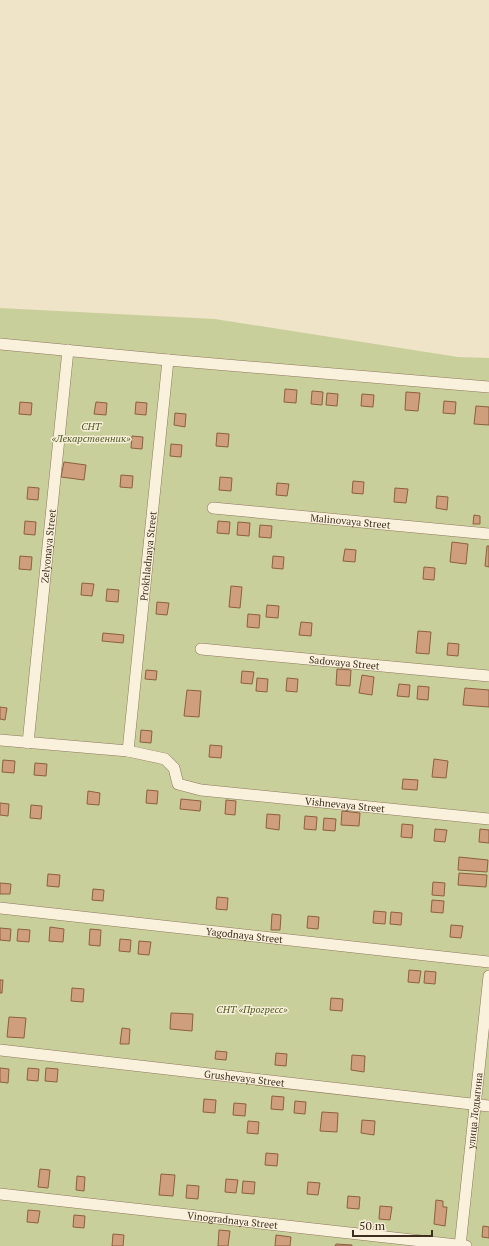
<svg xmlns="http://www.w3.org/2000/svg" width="489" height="1246" font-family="'PT Serif',serif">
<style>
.green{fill:#c9cf9b}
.building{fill:#cf9f7d;stroke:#8d5f41}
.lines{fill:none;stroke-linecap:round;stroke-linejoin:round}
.minor-casing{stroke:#8d765c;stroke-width:12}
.minor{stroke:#faf1dc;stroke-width:11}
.labels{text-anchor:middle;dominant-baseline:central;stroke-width:3;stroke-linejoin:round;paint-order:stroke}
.park-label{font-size:10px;font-style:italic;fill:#4d5a26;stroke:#f7eed8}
.street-label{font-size:10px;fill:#3d2e20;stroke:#f7eed8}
</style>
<rect width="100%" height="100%" fill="#f0e4c8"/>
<!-- green -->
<polygon class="green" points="0,308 215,319 458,357 489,358 489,1246 0,1246"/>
<!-- building -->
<g class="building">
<polygon points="285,389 297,390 296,403 284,402"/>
<polygon points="312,391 323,392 322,405 311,404"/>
<polygon points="406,392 420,393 418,411 405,410"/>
<polygon points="327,393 338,394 337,406 326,405"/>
<polygon points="362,394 374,395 373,407 361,406"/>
<polygon points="444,401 456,402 455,414 443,413"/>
<polygon points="20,402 32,403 31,415 19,414"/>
<polygon points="96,402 107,403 106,415 94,414"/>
<polygon points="136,402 147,403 146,415 135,414"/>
<polygon points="476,406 489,407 489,425 474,424"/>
<polygon points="175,413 186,414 185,427 174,425"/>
<polygon points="217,433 229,434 228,447 216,446"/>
<polygon points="132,436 143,437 142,449 131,448"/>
<polygon points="171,444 182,445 181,457 170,456"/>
<polygon points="64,462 86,465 84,480 61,477"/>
<polygon points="121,475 133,476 132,488 120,487"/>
<polygon points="220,477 232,478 231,491 219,490"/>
<polygon points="353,481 364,482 363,494 352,493"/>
<polygon points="277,483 289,484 287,496 276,495"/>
<polygon points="28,487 39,488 38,500 27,499"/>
<polygon points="395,488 408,489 406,503 394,502"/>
<polygon points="437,496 448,497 447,510 436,508"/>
<polygon points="474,515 480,516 480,524 473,524"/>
<polygon points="25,521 36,522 35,535 24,534"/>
<polygon points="218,521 230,522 229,534 217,533"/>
<polygon points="238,522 250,523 249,536 237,535"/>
<polygon points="260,525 272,526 271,538 259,537"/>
<polygon points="452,542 468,544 466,564 450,562"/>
<polygon points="487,546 489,546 489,567 485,566"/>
<polygon points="345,549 356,550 355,562 343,561"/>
<polygon points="20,556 32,557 31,570 19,569"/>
<polygon points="273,556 284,557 283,569 272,568"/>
<polygon points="424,567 435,568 434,580 423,579"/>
<polygon points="82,583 94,584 92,596 81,595"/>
<polygon points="231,586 242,587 240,608 229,607"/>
<polygon points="107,589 119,590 118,602 106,601"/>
<polygon points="157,602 169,603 167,615 156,614"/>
<polygon points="267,605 279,606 278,618 266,617"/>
<polygon points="248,614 260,615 259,628 247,627"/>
<polygon points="301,622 312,623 311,636 299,635"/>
<polygon points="418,631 431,632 429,654 416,653"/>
<polygon points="103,633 124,635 123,643 102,641"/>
<polygon points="448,643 459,644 458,656 447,655"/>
<polygon points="337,669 351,670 350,686 336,685"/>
<polygon points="146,670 157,671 156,680 145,679"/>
<polygon points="242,671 254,672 252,684 241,683"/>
<polygon points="362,675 374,677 372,695 359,693"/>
<polygon points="257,678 268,679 267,692 256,691"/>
<polygon points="287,678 298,679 297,692 286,691"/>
<polygon points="399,684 410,685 409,697 397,696"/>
<polygon points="418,686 429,687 428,700 417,699"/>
<polygon points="465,688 489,690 489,707 463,705"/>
<polygon points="187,690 201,691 199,717 184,716"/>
<polygon points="0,707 7,708 5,720 0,719"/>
<polygon points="141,730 152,731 151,743 140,742"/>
<polygon points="210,745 222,746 221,758 209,757"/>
<polygon points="434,759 448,761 446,778 432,777"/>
<polygon points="3,760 15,761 14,773 2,772"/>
<polygon points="35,763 47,764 46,776 34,775"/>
<polygon points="403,779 418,780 417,790 402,789"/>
<polygon points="147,790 158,791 157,804 146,803"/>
<polygon points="88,791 100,793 99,805 87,804"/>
<polygon points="181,799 201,801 200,811 180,809"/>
<polygon points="226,800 236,801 235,815 225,814"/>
<polygon points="0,803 9,804 8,816 0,815"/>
<polygon points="31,805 42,806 41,819 30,818"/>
<polygon points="342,811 360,813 359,826 341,825"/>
<polygon points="267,814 280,815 279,830 266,828"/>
<polygon points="305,816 317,817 316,830 304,829"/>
<polygon points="324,818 336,819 335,831 323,830"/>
<polygon points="402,824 413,825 412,838 401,837"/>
<polygon points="435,829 447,830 445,842 434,841"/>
<polygon points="480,829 489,830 489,843 479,842"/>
<polygon points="459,857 488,860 487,872 458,870"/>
<polygon points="459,873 487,875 486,887 458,885"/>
<polygon points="48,874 60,875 59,887 47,886"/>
<polygon points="433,882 445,883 444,896 432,895"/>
<polygon points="0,883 11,884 10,894 0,894"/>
<polygon points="93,889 104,890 103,901 92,900"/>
<polygon points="217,897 228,898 227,910 216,909"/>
<polygon points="432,900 444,901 443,913 431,912"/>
<polygon points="374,911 386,912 385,924 373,923"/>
<polygon points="391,912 402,913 401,925 390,924"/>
<polygon points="272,914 281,915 280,930 271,930"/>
<polygon points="308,916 319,917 318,929 307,928"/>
<polygon points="451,925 463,926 461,938 450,937"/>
<polygon points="50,927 64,929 63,942 49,941"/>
<polygon points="0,928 11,929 10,941 0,940"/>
<polygon points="18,929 30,930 29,942 17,941"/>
<polygon points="90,929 101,930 100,946 89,945"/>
<polygon points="120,939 131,940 130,952 119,951"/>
<polygon points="139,941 151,942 149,955 138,954"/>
<polygon points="409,970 421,971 419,983 408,982"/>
<polygon points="425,971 436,972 435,984 424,983"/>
<polygon points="0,980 3,980 2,993 0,993"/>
<polygon points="72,988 84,989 83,1002 71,1001"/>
<polygon points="331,998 343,999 342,1011 330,1010"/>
<polygon points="171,1013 193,1014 192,1031 170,1029"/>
<polygon points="9,1017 26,1018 24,1038 7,1037"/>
<polygon points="122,1028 130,1029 129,1044 120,1044"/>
<polygon points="216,1051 227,1052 226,1060 215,1059"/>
<polygon points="276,1053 287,1054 286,1066 275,1065"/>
<polygon points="352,1055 365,1056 364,1072 351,1070"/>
<polygon points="0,1068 9,1069 8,1083 0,1082"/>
<polygon points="28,1068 39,1069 38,1081 27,1080"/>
<polygon points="46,1068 58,1069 57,1082 45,1081"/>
<polygon points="272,1096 284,1097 283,1110 271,1109"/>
<polygon points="204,1099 216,1100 215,1113 203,1112"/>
<polygon points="295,1101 306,1102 305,1114 294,1113"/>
<polygon points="234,1103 246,1104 245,1116 233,1115"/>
<polygon points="322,1112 338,1113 337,1132 320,1131"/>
<polygon points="362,1120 375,1121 374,1135 361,1133"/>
<polygon points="248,1121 259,1122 258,1134 247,1133"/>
<polygon points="266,1153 278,1154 277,1166 265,1165"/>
<polygon points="40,1169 50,1170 48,1188 38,1187"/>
<polygon points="161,1174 175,1175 173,1196 159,1195"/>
<polygon points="77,1176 85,1177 84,1191 76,1190"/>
<polygon points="226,1179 238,1180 236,1193 225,1192"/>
<polygon points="243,1181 255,1182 254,1194 242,1193"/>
<polygon points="308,1182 320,1183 318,1195 307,1194"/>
<polygon points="187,1185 199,1186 198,1199 186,1198"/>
<polygon points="348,1196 360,1197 359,1209 347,1208"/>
<polygon points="436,1200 443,1201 443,1207 447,1207 445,1226 434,1224"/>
<polygon points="380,1206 392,1207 390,1220 379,1219"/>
<polygon points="28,1210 40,1211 38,1223 27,1222"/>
<polygon points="74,1215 85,1216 84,1228 73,1227"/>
<polygon points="483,1226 489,1227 489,1238 482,1237"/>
<polygon points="219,1230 230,1231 228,1246 218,1246"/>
<polygon points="113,1234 124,1235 123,1246 112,1246"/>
<polygon points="276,1235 291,1237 290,1246 275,1246"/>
<polygon points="336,1244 352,1245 352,1246 335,1246"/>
</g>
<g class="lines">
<defs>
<g id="minor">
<polyline points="0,344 168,360 489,387"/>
<path id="s1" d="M213 508 489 534"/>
<path id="s2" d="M201 649 489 676"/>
<path id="s3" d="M0 740 128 751 165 759 174 768 178 784 201 790 489 819"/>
<path id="s4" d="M28 743 68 350"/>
<path id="s5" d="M128 751 168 360"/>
<path id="s6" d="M0 908 489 962"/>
<path id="s7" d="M0 1050 489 1106"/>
<path id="s8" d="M0 1194 466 1246"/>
<path id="s9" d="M460 1246 489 976"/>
</g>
</defs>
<!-- minor casing -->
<use href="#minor" class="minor-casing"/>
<!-- minor -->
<use href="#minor" class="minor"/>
</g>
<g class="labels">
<!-- park labels -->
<g class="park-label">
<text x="91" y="426">СНТ<tspan x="91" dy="12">«Лекарственник»</tspan></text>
<text x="252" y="1009">СНТ «Прогресс»</text>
</g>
<!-- street labels -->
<g class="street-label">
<text stroke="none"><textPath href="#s1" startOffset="138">Malinovaya Street</textPath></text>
<text stroke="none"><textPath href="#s4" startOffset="198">Zelyonaya Street</textPath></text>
<text stroke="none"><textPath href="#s5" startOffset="196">Prokhladnaya Street</textPath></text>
<text stroke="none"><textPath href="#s2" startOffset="144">Sadovaya Street</textPath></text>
<text stroke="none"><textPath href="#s3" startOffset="364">Vishnevaya Street</textPath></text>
<text stroke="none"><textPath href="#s6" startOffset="246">Yagodnaya Street</textPath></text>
<text stroke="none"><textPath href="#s7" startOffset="246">Grushevaya Street</textPath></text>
<text stroke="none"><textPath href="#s9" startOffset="136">улица Лодыгина</textPath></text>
<text stroke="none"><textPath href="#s8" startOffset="234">Vinogradnaya Street</textPath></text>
</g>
</g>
<!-- scale -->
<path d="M353 1230v6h79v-6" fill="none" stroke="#3d2e20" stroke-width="2"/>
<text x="359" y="1230" font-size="12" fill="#3d2e20" stroke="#f7eed8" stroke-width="3" paint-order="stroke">50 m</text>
</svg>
